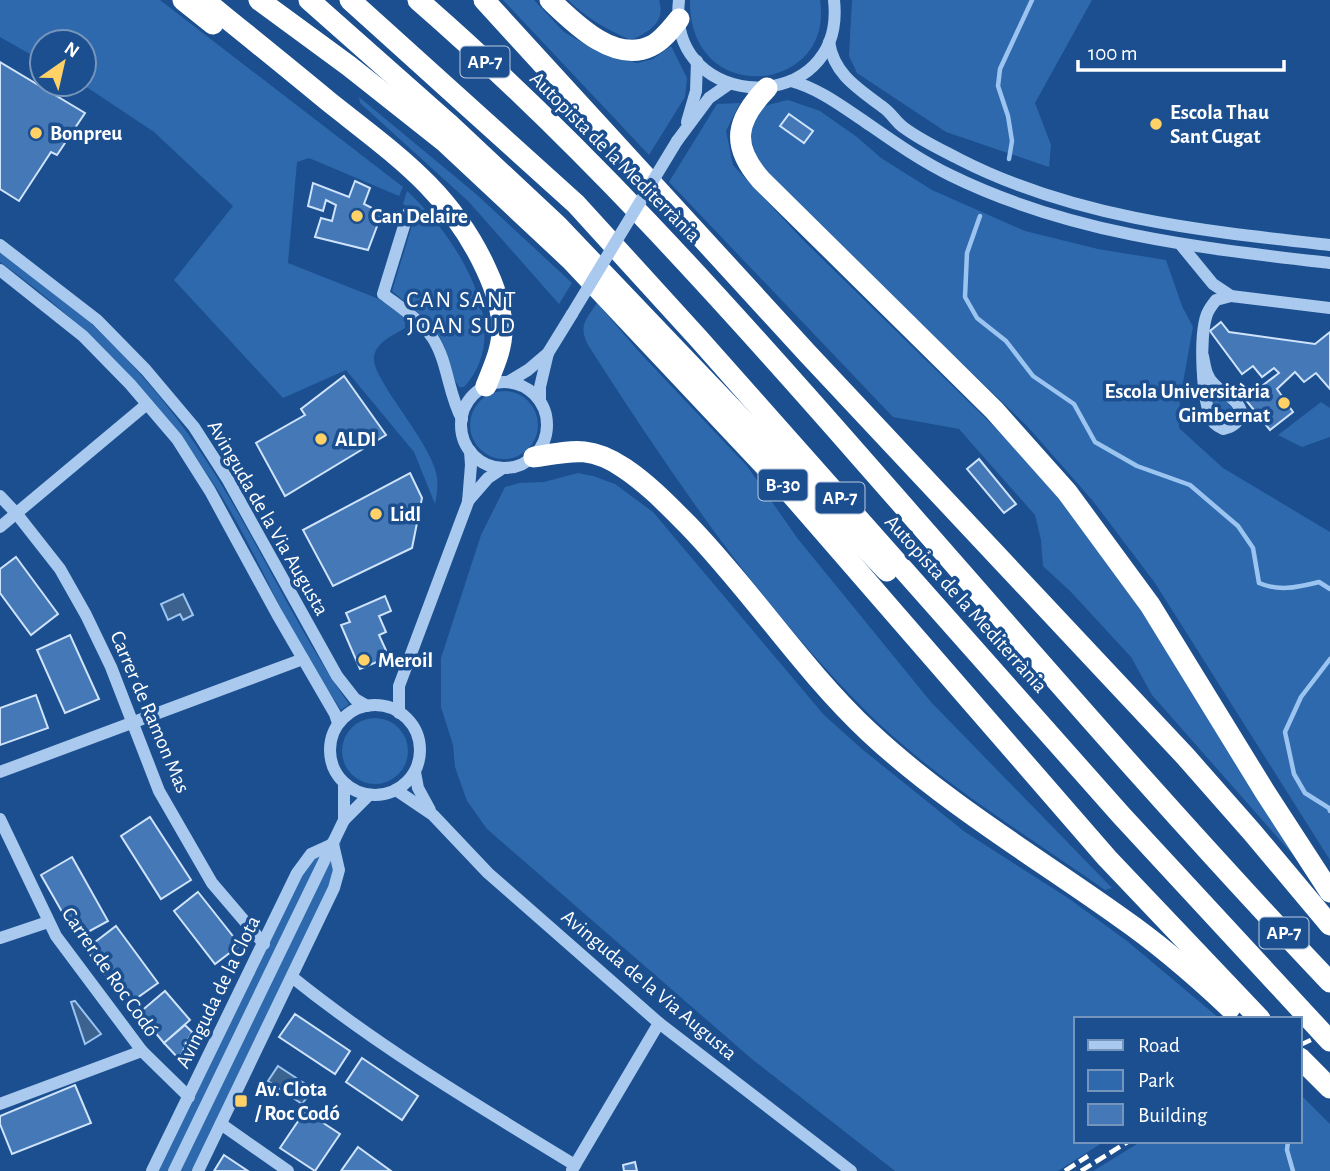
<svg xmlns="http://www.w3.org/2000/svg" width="1330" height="1171" font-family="'Alegreya Sans',sans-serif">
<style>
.green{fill:#2e69ad}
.water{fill:#3c6290;stroke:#9cc4f0;stroke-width:2}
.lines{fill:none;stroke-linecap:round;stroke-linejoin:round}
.stream{stroke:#9cc4f0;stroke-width:4.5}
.building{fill:#4478b7;stroke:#cfe3fa;stroke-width:2}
.minor{stroke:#a9c9ee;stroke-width:12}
.highway{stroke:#fff;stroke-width:21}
.rail{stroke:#fff;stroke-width:4.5;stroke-dasharray:12 5;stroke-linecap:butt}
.minor-bridge{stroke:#a9c9ee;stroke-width:12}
.poi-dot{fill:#ffd166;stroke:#1b4f8f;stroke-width:2.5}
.labels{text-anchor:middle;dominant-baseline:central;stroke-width:7;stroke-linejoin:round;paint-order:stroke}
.shield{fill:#1b4f8f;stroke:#bbcadd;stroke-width:2}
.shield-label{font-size:19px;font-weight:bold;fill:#fff}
.poi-label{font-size:21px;font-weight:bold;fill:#fff;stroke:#1b4f8f;text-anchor:start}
.street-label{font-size:21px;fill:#fff;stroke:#1b4f8f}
.neighbourhood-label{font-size:23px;letter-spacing:2px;fill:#fff;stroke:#1b4f8f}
</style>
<rect width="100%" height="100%" fill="#1b4f8f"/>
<!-- green -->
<g class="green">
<path d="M0 0H160L403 187 399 196 309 158 297 162 288 263 379 299 405 318V328C394 335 376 342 374 357 373 365 379 375 383 382 397 408 433 450 437 477 438 487 437 495 435 504L414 452 346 370 283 398 174 280 233 206 154 132 82 84H84V42H42V61L0 37Z"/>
<polygon points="503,0 534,0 564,32 599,52 637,63 653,59 671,46 687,78 685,97 649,155"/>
<path d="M568 0H659C666 22 649 32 631 40 607 30 587 18 568 0Z"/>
<path d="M690 0H820C835 94 688 109 690 0Z"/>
<polygon points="852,0 1092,0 1035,103 1051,145 1049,167 946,132 857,73 849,56"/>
<polygon points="359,97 476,194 572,283 559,304 469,202 360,103"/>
<path d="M788 100 820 111 857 137 881 158 932 190 1025 231 1098 249 1166 260 1182 306 1193 327 1180 399 1179 428 1223 468 1330 532V860L1155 583 1093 501 1027 426 760 168C753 149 741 118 766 106 773 103 781 102 788 100Z"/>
<polygon points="740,103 726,131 733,165 802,239 1020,452 1058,495 1117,574 1186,679 1302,865 1152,695 1131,657 1071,592 1043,566 1041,540 1035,515 959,429 893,417 669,182 717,104"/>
<path d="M407 191C454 234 518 329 464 387H459C449 373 449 354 441 339 431 321 408 305 392 291L414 219 410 208 403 204Z"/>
<path d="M0 251C21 267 44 282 64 299 126 352 179 414 221 484 265 556 300 635 349 704L341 710C324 684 307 659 293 633 269 586 247 537 219 492 162 402 87 324 0 262Z"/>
<path d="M597 303 641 354 747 466 798 539 931 702 1112 888 1105 890C1024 833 933 779 863 708 756 600 670 473 588 345 578 325 586 320 597 303Z"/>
<path d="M1211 390 1215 391 1238 414 1227 422H1223C1216 413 1208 401 1211 390Z"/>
<circle cx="504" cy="425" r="34"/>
<polygon points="1321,402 1330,408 1330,437 1302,447 1278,435"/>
<polygon points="578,473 593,476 615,484 653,512 824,715 862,749 965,832 1068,898 1127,941 1220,1019 1076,1019 1076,1141 1105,1141 1058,1171 895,1171 753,1060 487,829 467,801 455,767 453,745 441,707 441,658 481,535 505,487 519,483 544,482"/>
<circle cx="375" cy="751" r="33"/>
<polygon points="344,820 334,888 198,1171 152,1171 297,873"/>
<polygon points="1300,1094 1330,1124 1330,1171 1093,1171 1142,1141 1300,1141"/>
</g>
<!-- water -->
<g class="water">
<polygon points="183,594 193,615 183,620 180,614 168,620 161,604"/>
<polygon points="75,1001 101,1034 85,1044 71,1002"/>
<polygon points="278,1066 313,1089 302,1104 268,1081"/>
</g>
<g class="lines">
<!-- stream -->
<g class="stream">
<polyline points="1009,159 1012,141 1008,116 998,86 1000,69 1032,0"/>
<path d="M980 216 967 253 965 297 977 318 1006 341 1033 376 1074 404 1095 442 1137 466 1190 485 1238 526 1253 548 1259 583C1280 592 1298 587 1319 582L1330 589"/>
<polyline points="1330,659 1301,697 1285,732 1294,774 1305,793 1329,808 1330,811"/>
<polyline points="1288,1141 1287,1150 1293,1171"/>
</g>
</g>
<!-- building -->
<g class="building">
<polygon points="0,62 85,113 57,155 51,152 19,201 0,189"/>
<polygon points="789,114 813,131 804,143 780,126"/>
<polygon points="355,181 370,188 364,204 382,213 368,250 315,237 321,218 332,221 336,205 326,200 323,211 308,206 313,183 349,197"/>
<polygon points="1221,322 1229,332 1315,344 1330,332 1330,389 1316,373 1304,382 1295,372 1277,389 1293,412 1270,430 1245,399 1279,373 1274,368 1262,377 1253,366 1242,374 1210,331"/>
<polygon points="344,376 386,435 285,496 256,443 305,415 301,409"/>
<polygon points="979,459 1016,504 1004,513 967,469"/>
<polygon points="410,473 422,498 412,548 333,586 303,530"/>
<polygon points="16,557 58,614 31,635 0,593 0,569"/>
<polygon points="385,596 391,611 379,616 386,632 379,635 389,657 360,669 341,625 350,622 346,613"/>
<polygon points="70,635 99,699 65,713 37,650"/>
<polygon points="36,695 48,728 0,745 0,708"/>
<polygon points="150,817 191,880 161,899 121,836"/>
<polygon points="72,857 108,921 77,938 41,875"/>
<polygon points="198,892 240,945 215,964 174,911"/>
<polygon points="116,926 158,983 127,1005 86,949"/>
<polygon points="165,991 190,1020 164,1043 139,1013"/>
<polygon points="295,1014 350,1051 335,1074 279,1037"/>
<polygon points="185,1025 192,1032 179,1059 164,1043"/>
<polygon points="362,1058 418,1096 402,1120 346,1082"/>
<polygon points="75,1085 91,1123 12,1154 0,1124 0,1116"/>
<polygon points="305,1111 340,1134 315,1171 280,1148"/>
<polygon points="358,1147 391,1171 341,1171"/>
<polygon points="224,1155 248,1171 214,1171"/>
<polygon points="635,1162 637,1171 624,1171 623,1165"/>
</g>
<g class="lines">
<!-- minor -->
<g class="minor">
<path d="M679 0C666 115 847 118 834 0"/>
<path d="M829 42C834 75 859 89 884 108 892 114 896 122 903 127 920 140 940 149 959 159 1074 218 1203 231 1330 245"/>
<path d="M791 81C817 88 839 104 861 119 890 139 919 160 950 175 1070 234 1200 248 1330 263"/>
<polyline points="687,122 696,91 697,61"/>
<polyline points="677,141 709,98 729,84"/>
<path d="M408 213 383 294C400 307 420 320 432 337 448 361 448 394 462 419"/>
<polyline points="0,245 97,320 146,370 194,427 228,480 337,676 355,699 367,706"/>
<polyline points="1181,245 1213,284 1231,296 1330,308"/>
<polyline points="0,270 83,336 130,384 177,439 210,491 277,614 335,714 338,723"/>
<path d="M1203 356C1205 366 1206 377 1214 384 1224 395 1239 399 1242 414 1237 423 1233 427 1223 429 1221 428 1215 424 1214 423 1201 405 1199 335 1207 314 1209 309 1212 305 1216 300L1231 296"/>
<circle cx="504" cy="425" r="43"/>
<polyline points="508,382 528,370 548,353 572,314"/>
<polyline points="540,401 540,387 548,353"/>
<polyline points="0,496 16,513 60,569 86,615 111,667 159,791 212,883 264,944"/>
<polyline points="468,501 488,478 503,468"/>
<polyline points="0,527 147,404"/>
<circle cx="375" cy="750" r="45"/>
<polyline points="399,713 399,686 468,502 471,465 470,451"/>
<polyline points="0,772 303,659"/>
<polyline points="415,772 418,788 430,810"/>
<polyline points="396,790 433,815 488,873 659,1023 851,1171"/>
<polyline points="0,819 56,936 142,1051 189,1097"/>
<polyline points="344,820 369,795"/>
<polyline points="0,938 48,922"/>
<path d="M292 977C380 1048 478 1106 575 1165"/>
<polyline points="0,1104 142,1051"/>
<polyline points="221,1124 288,1171"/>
<polyline points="572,1170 659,1023"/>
<polyline points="152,1171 297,873 311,854 333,844"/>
<polyline points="174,1171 344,820 344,783"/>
<polyline points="198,1171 334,888 339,870 333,844"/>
</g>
<!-- highway -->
<g class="highway">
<polyline points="183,0 213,24"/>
<path d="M204 0C246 34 287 67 328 101 393 153 450 190 486 269 495 288 502 309 502 330 502 350 493 368 486 386"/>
<polyline points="259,0 349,66 445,142 571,260 791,494 1107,858 1260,1019"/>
<polyline points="309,0 448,123 558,226 887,571"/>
<polyline points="350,0 576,204 699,339 1121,815 1330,1041"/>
<path d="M418 0C579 140 722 299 863 460 1017 635 1169 813 1330 982"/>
<polyline points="484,0 808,354 1186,757 1252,832 1330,925"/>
<path d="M550 0C574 23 614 64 651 46 662 41 671 29 679 19"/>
<path d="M767 88C736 120 730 145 761 180L994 410 1067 492 1150 605 1265 792 1330 892"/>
<path d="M534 457C572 451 590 445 624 468 648 484 668 505 688 525 752 591 802 669 869 732 945 803 1036 857 1120 917 1159 944 1196 976 1230 1008"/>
<polyline points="1300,1058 1330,1088"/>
</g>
<!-- rail -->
<g class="rail">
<polyline points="1300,1045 1330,1031"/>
<polyline points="1065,1171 1088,1156"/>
<polyline points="1081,1171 1129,1141"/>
</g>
<!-- minor-bridge -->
<polyline class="minor-bridge" points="572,314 677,141"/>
</g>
<!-- markers -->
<g class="poi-dot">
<circle cx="1156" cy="124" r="7"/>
<circle cx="36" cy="133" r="7"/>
<circle cx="357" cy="216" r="7"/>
<circle cx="1284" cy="403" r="7"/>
<circle cx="321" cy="439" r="7"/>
<circle cx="376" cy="514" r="7"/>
<circle cx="364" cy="660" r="7"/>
<rect x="234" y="1094" width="14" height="14" rx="3.5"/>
</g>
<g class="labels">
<!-- shield labels -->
<g class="shield">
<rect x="460.5" y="46.5" width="49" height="31" rx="5"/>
<rect x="758.5" y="469.5" width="49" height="31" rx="5"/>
<rect x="815.5" y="482.5" width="49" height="31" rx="5"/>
<rect x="1259.5" y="917.5" width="49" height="31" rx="5"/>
</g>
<g class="shield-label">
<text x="485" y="62">AP-7</text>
<text x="783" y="485">B-30</text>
<text x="840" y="498">AP-7</text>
<text x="1284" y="933">AP-7</text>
</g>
<!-- poi labels -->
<g class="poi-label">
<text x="1170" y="112">Escola Thau<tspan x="1170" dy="24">Sant Cugat</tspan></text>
<text x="50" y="133">Bonpreu</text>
<text x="371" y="216">Can Delaire</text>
<text x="1270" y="391" text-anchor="end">Escola Universitària<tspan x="1270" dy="24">Gimbernat</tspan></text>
<text x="335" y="439">ALDI</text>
<text x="390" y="514">Lidl</text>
<text x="378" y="660">Meroil</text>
<text x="255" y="1089">Av. Clota<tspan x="255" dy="24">/ Roc Codó</tspan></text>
</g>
<!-- street labels -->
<g class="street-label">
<text transform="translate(615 157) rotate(45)">Autopista de la Mediterrània</text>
<text transform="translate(268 518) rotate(60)">Avinguda de la Via Augusta</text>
<text transform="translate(966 604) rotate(48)">Autopista de la Mediterrània</text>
<text transform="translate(150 712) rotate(67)">Carrer de Ramon Mas</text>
<text transform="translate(110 972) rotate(55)">Carrer de Roc Codó</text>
<text transform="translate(649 985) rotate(40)">Avinguda de la Via Augusta</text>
<text transform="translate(218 992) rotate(-64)">Avinguda de la Clota</text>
</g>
<!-- neighbourhood labels -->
<g class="neighbourhood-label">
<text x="462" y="300">CAN SANT<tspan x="462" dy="26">JOAN SUD</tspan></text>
</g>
</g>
<!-- legend -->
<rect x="1074" y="1017" width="228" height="126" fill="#1b4f8f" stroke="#7695bc" stroke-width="2"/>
<rect x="1088" y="1040" width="35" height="10" fill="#a9c9ee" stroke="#7695bc" stroke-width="2"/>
<text x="1138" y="1052" font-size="21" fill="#ffffff">Road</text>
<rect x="1088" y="1070" width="35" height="21" fill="#2e69ad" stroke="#7695bc" stroke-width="2"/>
<text x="1138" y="1087" font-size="21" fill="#ffffff">Park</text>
<rect x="1088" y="1104" width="35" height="21" fill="#4478b7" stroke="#7695bc" stroke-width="2"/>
<text x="1138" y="1122" font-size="21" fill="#ffffff">Building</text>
<!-- north arrow -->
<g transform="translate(63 63) rotate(34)"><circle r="33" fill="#1b4f8f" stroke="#7695bc" stroke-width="2"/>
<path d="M0-5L12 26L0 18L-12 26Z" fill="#ffd166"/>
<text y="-10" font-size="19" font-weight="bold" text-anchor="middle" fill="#ffffff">N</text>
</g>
<!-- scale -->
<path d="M1078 60v10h206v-10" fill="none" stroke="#ffffff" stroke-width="3.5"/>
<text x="1088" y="60" font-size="21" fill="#ffffff" stroke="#1b4f8f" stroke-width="5" paint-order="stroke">100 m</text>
</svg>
